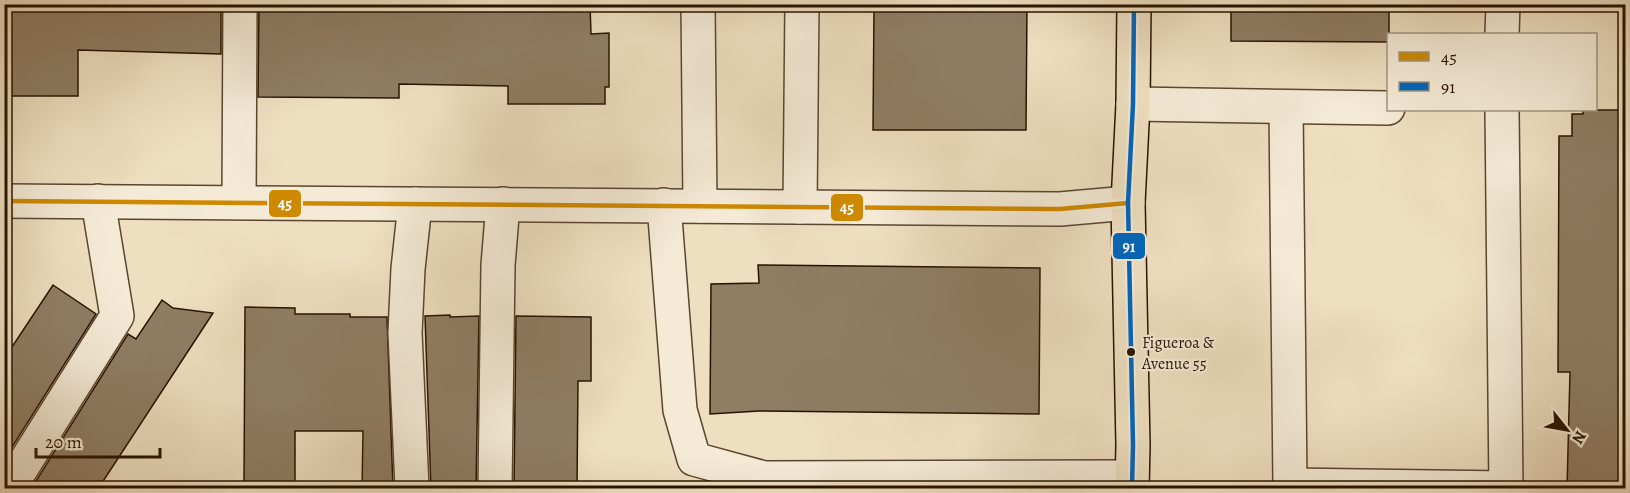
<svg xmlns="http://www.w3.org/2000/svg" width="1630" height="493" font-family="Alegreya,serif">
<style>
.building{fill:#8f7d64;stroke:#281300;stroke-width:1.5}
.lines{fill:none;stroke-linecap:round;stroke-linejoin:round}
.minor-casing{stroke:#5a4630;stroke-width:36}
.major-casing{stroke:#281300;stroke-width:36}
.minor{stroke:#f4ead6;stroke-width:33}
.major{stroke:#eedfc0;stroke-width:33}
.bus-1-casing{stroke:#f4ead6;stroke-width:9}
.bus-2-casing{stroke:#f4ead6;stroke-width:9}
.bus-1{stroke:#ce8900;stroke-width:4.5}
.bus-2{stroke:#0065bd;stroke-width:4.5}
.bus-dot{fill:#281300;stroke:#f4ead6;stroke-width:2}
.labels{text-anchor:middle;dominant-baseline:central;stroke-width:4.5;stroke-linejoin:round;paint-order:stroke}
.bus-label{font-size:16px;fill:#281300;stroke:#f4ead6;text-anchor:start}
.line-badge{stroke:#f4ead6;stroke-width:2}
.badge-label{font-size:16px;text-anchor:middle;font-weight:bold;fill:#fff}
</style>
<rect width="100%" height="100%" fill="#eedfc0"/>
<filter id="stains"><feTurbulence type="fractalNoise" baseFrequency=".00333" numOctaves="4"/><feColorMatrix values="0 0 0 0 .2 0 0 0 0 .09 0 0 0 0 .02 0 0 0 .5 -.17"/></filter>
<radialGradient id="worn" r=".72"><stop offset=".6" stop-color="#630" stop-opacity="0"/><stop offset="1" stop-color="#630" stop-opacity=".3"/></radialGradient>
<!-- building -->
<g class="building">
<polygon points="4,4 221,4 221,54 78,50 78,96 4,96"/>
<polygon points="259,4 590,4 591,34 609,33 609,87 605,87 605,104 508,104 508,86 399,84 399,98 258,97"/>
<polygon points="874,4 1027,4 1026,130 873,130"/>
<polygon points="1231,4 1389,4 1389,42 1231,41"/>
<polygon points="1583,110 1626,110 1626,489 1567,489 1570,372 1558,372 1559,136 1572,136 1572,114 1583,114"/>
<polygon points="758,265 1040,268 1039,414 759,411 710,414 711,284 759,283"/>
<polygon points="53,285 96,314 4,460 4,359"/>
<polygon points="162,300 173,308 213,313 98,489 31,489 128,334 136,339"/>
<polygon points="245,307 295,308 295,314 350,314 350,317 387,317 393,489 362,489 363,431 295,431 295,482 244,482"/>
<polygon points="450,315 450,317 479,316 476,489 431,489 425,316"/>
<polygon points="516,316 591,317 591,381 578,381 577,489 514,489"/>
</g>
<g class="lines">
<defs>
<g id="minor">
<polyline points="698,4 700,206"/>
<polyline points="1502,34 1503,4"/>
<polyline points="1133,104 1388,108"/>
<polyline points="1286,107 1290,485 1506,488"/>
<polyline points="1502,110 1506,488"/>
<polyline points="4,201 1060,209 1128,203"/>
<polyline points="239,202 240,4"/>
<polyline points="664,205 680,410 694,459 764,478 1132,477"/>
<polyline points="800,207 802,4"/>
<polyline points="9,488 117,316 98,201"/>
<polyline points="412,488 405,333 408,269 415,204"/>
<polyline points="495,488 498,265 503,204"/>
</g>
<polyline id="major" points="1132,488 1133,445 1128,203 1133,104 1134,4"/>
</defs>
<!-- minor casing -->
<use href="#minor" class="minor-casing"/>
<!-- major casing -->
<use href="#major" class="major-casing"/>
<!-- minor -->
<use href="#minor" class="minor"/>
<!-- major -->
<use href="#major" class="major"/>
<defs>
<polyline id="bus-1" points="4,201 1060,209 1128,203"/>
<polyline id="bus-2" points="1132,488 1133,445 1128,203 1133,104 1134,4"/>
</defs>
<!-- bus-1 casing -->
<use href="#bus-1" class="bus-1-casing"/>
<!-- bus-2 casing -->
<use href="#bus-2" class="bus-2-casing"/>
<!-- bus-1 -->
<use href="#bus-1" class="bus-1"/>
<!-- bus-2 -->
<use href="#bus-2" class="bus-2"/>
</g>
<!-- markers -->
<circle class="bus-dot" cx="1131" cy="352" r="5"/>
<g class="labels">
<!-- bus labels -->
<g class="bus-label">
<text x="1142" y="343">Figueroa &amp;<tspan x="1142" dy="21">Avenue 55</tspan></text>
</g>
</g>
<g class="line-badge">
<rect x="268" y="189" width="34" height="29" rx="6" fill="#ce8900"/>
<rect x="830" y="193" width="34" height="29" rx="6" fill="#ce8900"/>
<rect x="1112" y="232" width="34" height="28" rx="6" fill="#0065bd"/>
</g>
<g class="badge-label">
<text x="285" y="209">45</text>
<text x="847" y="213">45</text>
<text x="1129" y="252">91</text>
</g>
<!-- margin -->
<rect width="1630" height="493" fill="none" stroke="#eedfc0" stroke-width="24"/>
<rect x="6" y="6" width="1618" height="481" fill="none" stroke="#281300" stroke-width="3"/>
<rect x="12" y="12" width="1606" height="469" fill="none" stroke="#281300" stroke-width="1.5"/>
<!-- legend -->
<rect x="1387" y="33" width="210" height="78" fill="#f4ead6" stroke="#a29480" stroke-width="1.5"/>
<rect x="1399" y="52" width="30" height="9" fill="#ce8900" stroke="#a29480" stroke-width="1.5"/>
<text x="1441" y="63" font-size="18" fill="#281300">45</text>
<rect x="1399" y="82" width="30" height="9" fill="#0065bd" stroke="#a29480" stroke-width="1.5"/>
<text x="1441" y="93" font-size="18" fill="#281300">91</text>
<!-- north arrow -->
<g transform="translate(1567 430) rotate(121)" stroke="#f4ead6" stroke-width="4.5" paint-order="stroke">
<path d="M0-4.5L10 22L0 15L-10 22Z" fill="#281300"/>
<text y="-9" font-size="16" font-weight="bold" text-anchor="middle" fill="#281300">N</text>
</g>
<!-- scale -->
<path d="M36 448v9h124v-9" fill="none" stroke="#281300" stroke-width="3"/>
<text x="45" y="448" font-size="18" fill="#281300" stroke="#f4ead6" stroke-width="4.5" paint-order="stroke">20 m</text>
<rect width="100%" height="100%" filter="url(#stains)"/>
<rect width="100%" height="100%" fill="url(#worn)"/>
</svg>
